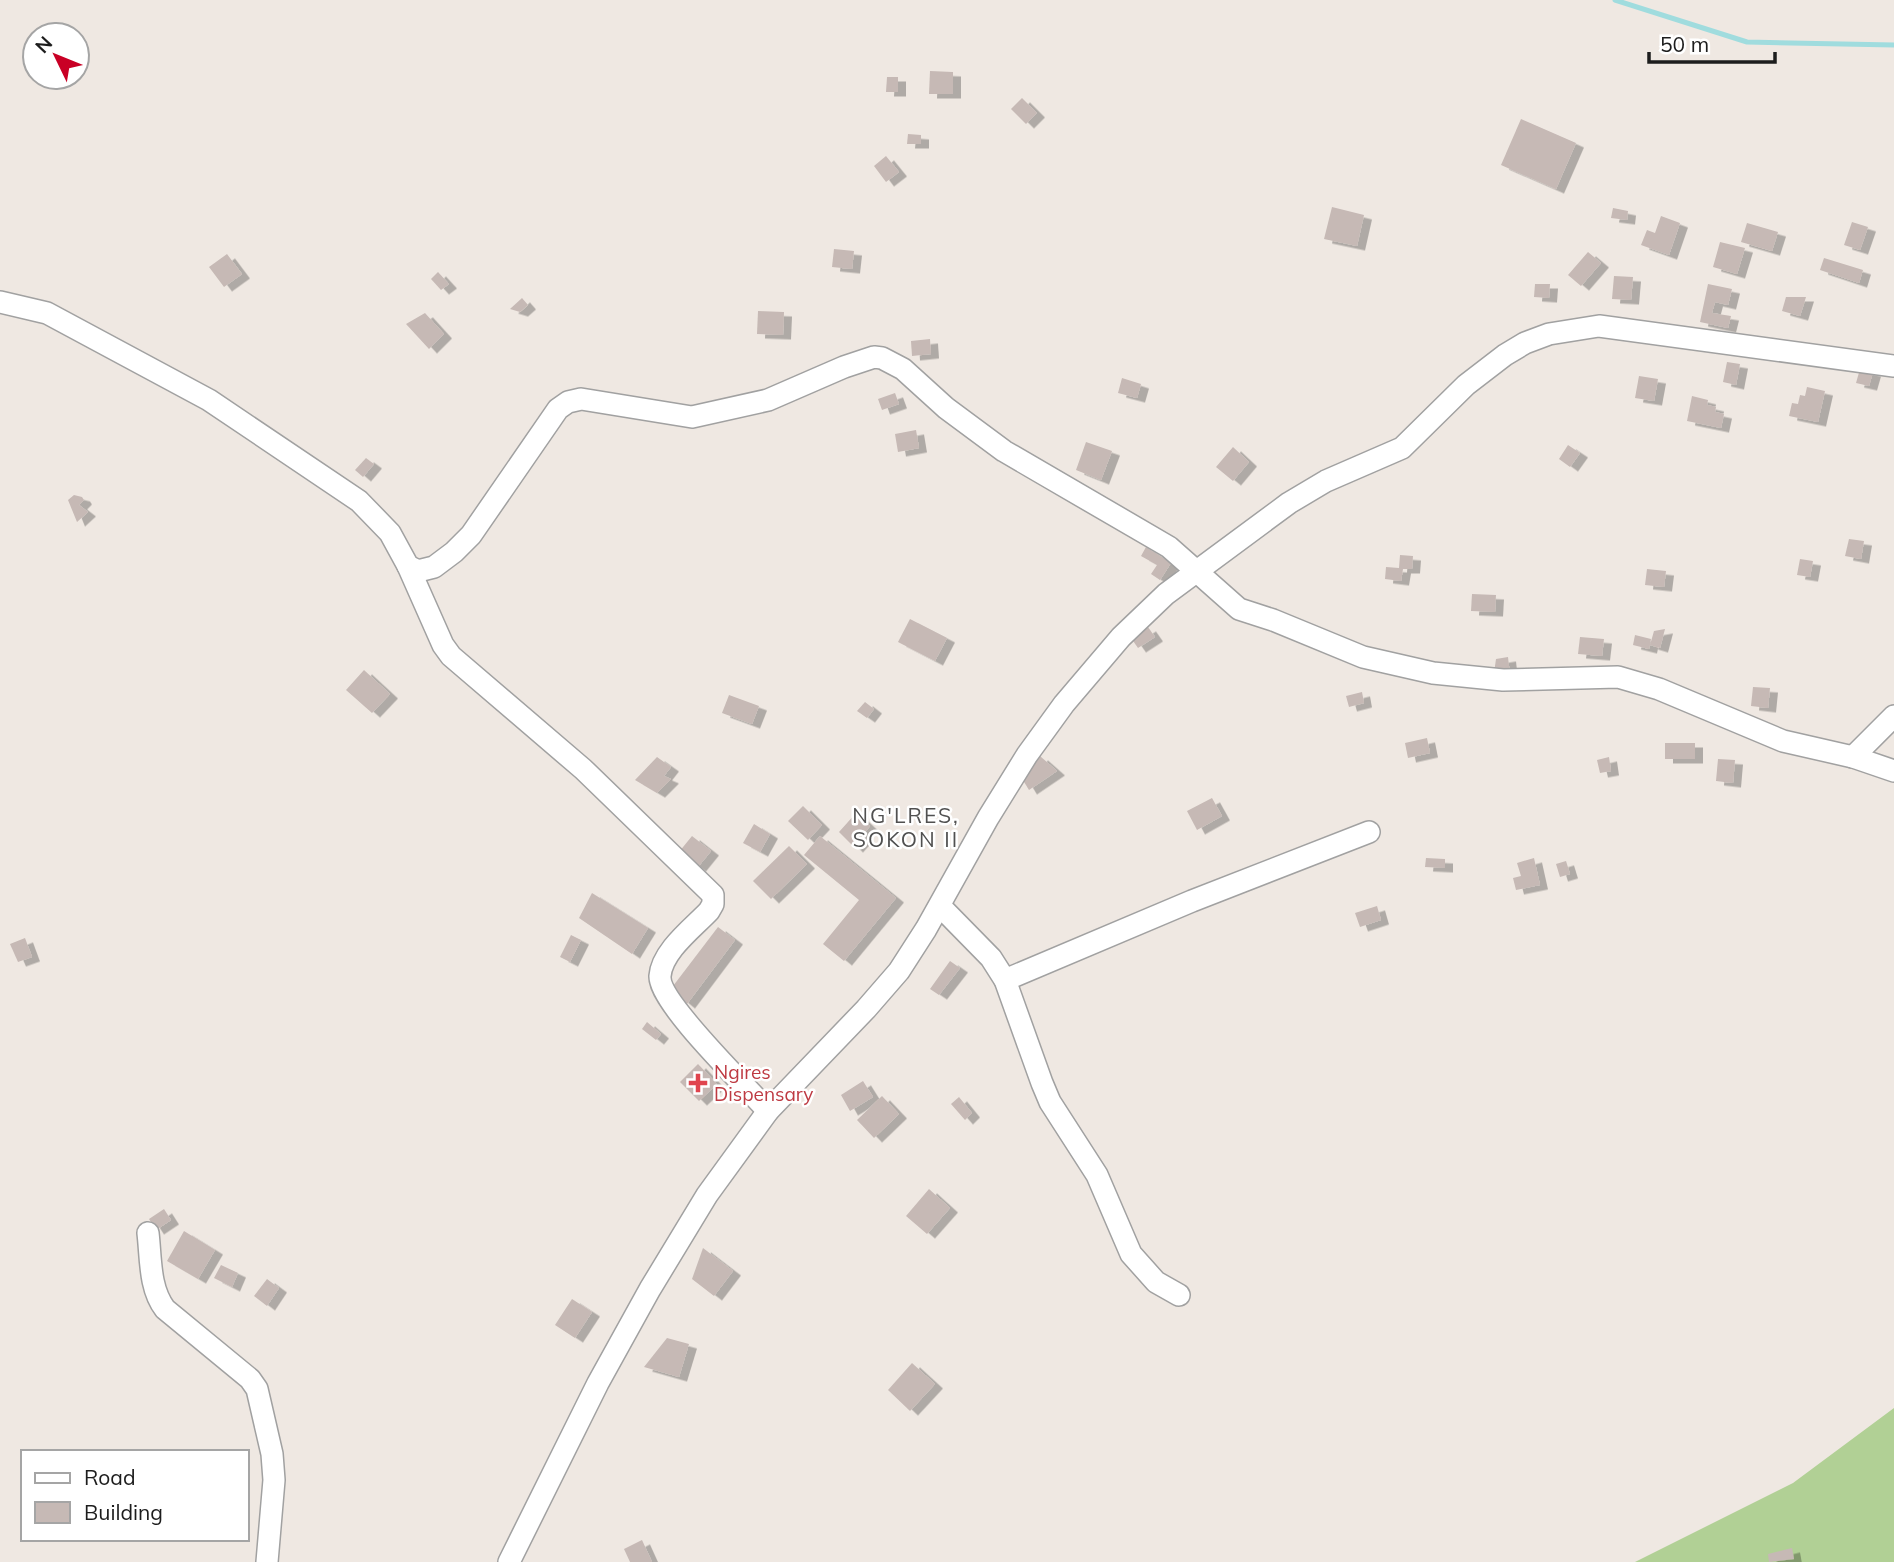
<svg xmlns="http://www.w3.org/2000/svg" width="1894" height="1562" font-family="Mulish,sans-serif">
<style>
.forest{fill:#b1d095}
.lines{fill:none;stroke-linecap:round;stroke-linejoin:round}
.stream{stroke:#a0dcde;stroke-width:5}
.building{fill:#c6b9b5;filter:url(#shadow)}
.minor-casing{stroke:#a1a1a1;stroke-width:24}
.minor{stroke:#fff;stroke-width:21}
.health-dot{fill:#e0444e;stroke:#fff;stroke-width:2.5}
.labels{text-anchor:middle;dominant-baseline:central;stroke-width:5;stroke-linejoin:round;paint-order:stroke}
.health-label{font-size:19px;fill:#be3a42;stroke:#fff;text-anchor:start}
.neighbourhood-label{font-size:21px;letter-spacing:2px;fill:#505050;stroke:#fff}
</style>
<defs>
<filter id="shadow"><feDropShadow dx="8" dy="4.5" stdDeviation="0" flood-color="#0004"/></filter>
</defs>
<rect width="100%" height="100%" fill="#efe8e2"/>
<!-- forest -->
<polygon class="forest" points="1894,1408 1894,1562 1635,1562 1793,1483"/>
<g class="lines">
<!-- stream -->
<polyline class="stream" points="1615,0 1747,42 1894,45"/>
</g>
<!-- building -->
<g class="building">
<polygon points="930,71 953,72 953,94 929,94"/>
<polygon points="887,77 898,77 898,92 886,92"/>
<polygon points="1022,98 1037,113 1026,124 1011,109"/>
<polygon points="1521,119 1576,143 1556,189 1501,165"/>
<polygon points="908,134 921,135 921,144 907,144"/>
<polygon points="886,156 899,172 886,182 874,166"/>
<polygon points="1332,207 1364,215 1357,246 1324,239"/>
<polygon points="1613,208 1628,211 1627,220 1611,218"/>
<polygon points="1661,216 1680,223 1669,255 1641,245 1647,230 1655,233"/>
<polygon points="1852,222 1868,227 1860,250 1844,245"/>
<polygon points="1747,223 1778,232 1772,251 1741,242"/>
<polygon points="1720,242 1745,248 1737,274 1713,267"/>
<polygon points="834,249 854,251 852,269 832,267"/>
<polygon points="1588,252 1601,263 1581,286 1568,275"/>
<polygon points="227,254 242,274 224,287 209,267"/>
<polygon points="1824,258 1863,270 1859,283 1820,270"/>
<polygon points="438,272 449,284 441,290 431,279"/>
<polygon points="1614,276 1633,277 1631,300 1612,299"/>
<polygon points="1535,284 1550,284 1549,298 1534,297"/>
<polygon points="1708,284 1732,289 1728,305 1715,302 1712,313 1731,316 1728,328 1700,322"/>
<polygon points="1786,297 1806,297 1800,316 1782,311"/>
<polygon points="522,298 528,305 520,312 510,309"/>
<polygon points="758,311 784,312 783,335 757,334"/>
<polygon points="425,313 444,334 429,349 406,324"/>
<polygon points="930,339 931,354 912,356 911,341"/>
<polygon points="1727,362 1740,364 1736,385 1723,382"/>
<polygon points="1860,369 1873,372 1869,386 1856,383"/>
<polygon points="1639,376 1658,379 1654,401 1635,398"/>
<polygon points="1122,378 1141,384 1137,398 1118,393"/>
<polygon points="1807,387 1825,391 1818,422 1789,416 1792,403 1798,404 1800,395 1805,396"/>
<polygon points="895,393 899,404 882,410 878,399"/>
<polygon points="1692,396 1708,400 1707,405 1716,407 1715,412 1724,414 1721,428 1687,421"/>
<polygon points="916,430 919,448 898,452 895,434"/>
<polygon points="1086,442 1112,451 1101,480 1076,470"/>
<polygon points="1568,445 1580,453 1570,467 1559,459"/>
<polygon points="1233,447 1249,462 1233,481 1216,467"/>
<polygon points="366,458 374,464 363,477 355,470"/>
<polygon points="74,495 82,497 84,500 79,505 88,512 77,522 68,500"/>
<polygon points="1849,539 1864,541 1861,559 1845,556"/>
<polygon points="1146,547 1171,563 1160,580 1151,574 1157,565 1141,556"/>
<polygon points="1400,555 1413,556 1412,569 1403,569 1401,581 1385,579 1386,567 1399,568"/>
<polygon points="1800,559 1813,561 1810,577 1797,575"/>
<polygon points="1647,569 1666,571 1664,587 1645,585"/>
<polygon points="1472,594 1496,595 1495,612 1471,611"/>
<polygon points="910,619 947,638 935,661 898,642"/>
<polygon points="1148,627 1155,637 1138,648 1131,638"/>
<polygon points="1665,629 1660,648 1650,645 1654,631"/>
<polygon points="1635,635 1651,639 1649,649 1633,645"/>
<polygon points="1580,637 1604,639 1602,656 1578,654"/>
<polygon points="1508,657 1510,675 1494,673 1496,659"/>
<polygon points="364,670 390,694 372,713 346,690"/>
<polygon points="1753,687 1770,688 1768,708 1751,706"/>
<polygon points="1362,692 1364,703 1349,707 1346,696"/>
<polygon points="729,695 759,706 752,724 722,713"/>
<polygon points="865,702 874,709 867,718 857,711"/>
<polygon points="1427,738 1430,753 1408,758 1405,743"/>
<rect x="1665" y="743" width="30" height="16"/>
<polygon points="1040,756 1057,771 1029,790 1021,777"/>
<polygon points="657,757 671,767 664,776 671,779 657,793 635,780"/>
<polygon points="1609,757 1611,771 1600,773 1597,760"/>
<polygon points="1718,759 1735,760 1733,783 1716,781"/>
<polygon points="1212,798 1222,816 1197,830 1187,811"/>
<polygon points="803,806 822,825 808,840 788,821"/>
<polygon points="856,813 870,826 863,835 865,837 855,848 839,832"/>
<polygon points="754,824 770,834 760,852 743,843"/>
<polygon points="692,836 711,851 698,867 679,852"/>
<polygon points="820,836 896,898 844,961 823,944 859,900 804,855"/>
<polygon points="789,846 807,864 771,899 753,881"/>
<polygon points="1426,858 1445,859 1445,868 1425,867"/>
<polygon points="1534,858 1540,885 1516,890 1513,878 1521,876 1517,863"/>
<polygon points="1566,861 1570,874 1560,877 1556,864"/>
<polygon points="592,893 648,928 632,954 579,918"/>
<polygon points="1377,906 1381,920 1360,927 1355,913"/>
<polygon points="718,927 735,940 687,1004 670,990"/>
<polygon points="571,935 581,940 570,962 560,957"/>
<polygon points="25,938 32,957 18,962 10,944"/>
<polygon points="950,961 960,968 939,995 930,989"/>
<polygon points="647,1022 661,1034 656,1040 642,1029"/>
<polygon points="698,1064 717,1084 699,1101 680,1082"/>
<polygon points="863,1081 873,1097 850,1111 841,1095"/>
<polygon points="882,1096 899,1114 874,1138 857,1120"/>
<polygon points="959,1097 972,1113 965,1120 951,1104"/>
<polygon points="929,1189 950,1208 927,1234 906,1216"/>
<polygon points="164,1209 171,1220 156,1230 149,1219"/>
<polygon points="184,1231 215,1250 198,1279 167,1261"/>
<polygon points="703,1248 733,1271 714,1296 692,1279"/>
<polygon points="221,1265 238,1273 232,1287 214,1278"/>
<polygon points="267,1279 279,1288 267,1306 254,1296"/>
<polygon points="572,1299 592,1312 575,1338 555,1325"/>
<polygon points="667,1338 689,1344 679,1377 644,1367"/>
<polygon points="912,1363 935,1384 910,1411 888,1390"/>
<polygon points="642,1540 652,1562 630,1562 624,1549"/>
<polygon points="1792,1548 1794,1559 1769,1562 1768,1554"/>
</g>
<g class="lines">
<defs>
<g id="minor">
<polyline points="0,302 47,313 209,400 359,501 390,533 408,566 418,571 434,567 454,552 471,535 558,409 568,402 581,399 692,417 768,400 844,367 874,357 882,358 903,369 946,408 1004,451 1169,547 1239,609 1273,620 1363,657 1433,673 1503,680 1618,677 1659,689 1783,741 1853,757 1894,771"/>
<path d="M408 566 443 645 451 656 583 769 713 895V904L709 911C693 928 662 951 660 976 658 1002 748 1088 768 1111"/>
<polyline points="1853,757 1894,716"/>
<polyline points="940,906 991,958 1005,980 1042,1083 1050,1102 1097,1175 1131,1254 1156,1282 1179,1295"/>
<polyline points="1005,980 1192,901 1369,832"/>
<path d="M148 1233C151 1258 149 1288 165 1309L250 1379 257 1389 272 1454 274 1480 267 1562"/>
<polyline points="509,1562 598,1383 650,1289 707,1195 768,1111 866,1009 899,971 926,929 988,818 1027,755 1064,704 1121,637 1166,594 1289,503 1326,481 1402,448 1466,385 1505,355 1525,343 1549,334 1599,326 1894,366"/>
</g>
</defs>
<!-- minor casing -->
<use href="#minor" class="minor-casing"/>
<!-- minor -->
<use href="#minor" class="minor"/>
</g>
<!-- markers -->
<path class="health-dot" d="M694.5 1072.5h7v7h7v7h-7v7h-7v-7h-7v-7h7z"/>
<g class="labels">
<!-- health labels -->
<g class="health-label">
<text x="714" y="1072">Ngires<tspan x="714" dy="22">Dispensary</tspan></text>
</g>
<!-- neighbourhood labels -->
<g class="neighbourhood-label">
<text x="906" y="815">NG'LRES,<tspan x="906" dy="24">SOKON II</tspan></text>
</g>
</g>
<!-- legend -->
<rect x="21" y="1450" width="228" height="91" fill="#ffffff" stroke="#a5a5a5" stroke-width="2"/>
<rect x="35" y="1473" width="35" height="10" fill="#ffffff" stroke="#a5a5a5" stroke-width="2"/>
<text x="84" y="1485" font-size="21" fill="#1d1d1d">Road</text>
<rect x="35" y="1502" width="35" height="21" fill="#c6b9b5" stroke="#a5a5a5" stroke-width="2"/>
<text x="84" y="1520" font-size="21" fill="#1d1d1d">Building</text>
<!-- north arrow -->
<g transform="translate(56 56) rotate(313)"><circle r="33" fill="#ffffff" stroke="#a5a5a5" stroke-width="2"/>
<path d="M0-5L12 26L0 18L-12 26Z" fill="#c90025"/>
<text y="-10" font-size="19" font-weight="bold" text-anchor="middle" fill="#1d1d1d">N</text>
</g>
<!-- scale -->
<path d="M1649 52v10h126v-10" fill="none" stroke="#1d1d1d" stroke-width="3.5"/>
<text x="1660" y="52" font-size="21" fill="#1d1d1d" stroke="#ffffff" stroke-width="5" paint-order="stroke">50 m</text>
</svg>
